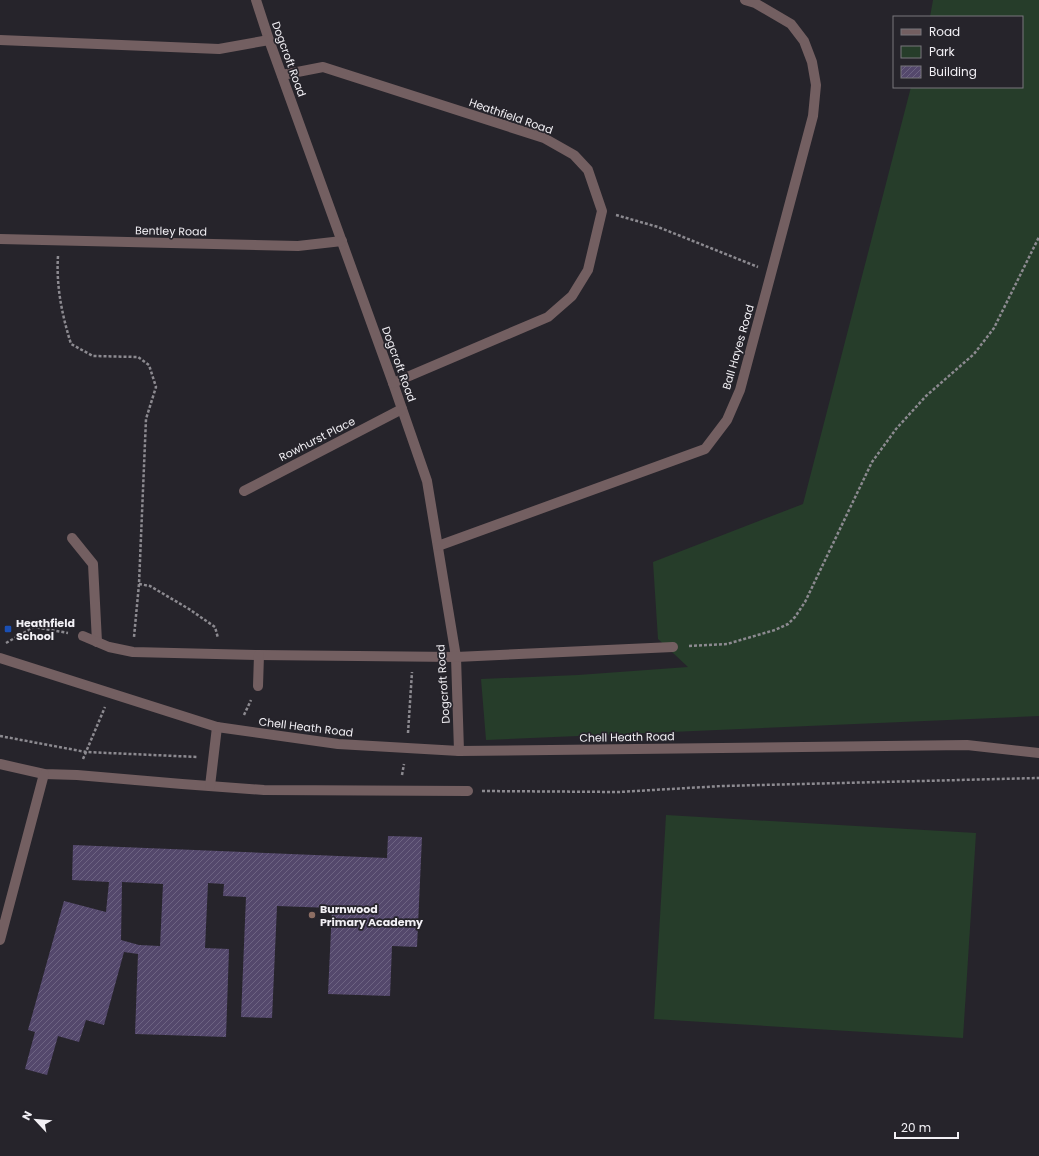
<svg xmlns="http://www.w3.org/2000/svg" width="1039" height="1156" font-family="Poppins,sans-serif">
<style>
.park{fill:#263d2a}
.building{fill:url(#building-hatch);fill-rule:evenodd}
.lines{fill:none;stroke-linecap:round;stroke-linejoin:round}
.path{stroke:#8c8a90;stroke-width:2.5;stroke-dasharray:3 2;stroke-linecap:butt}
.service{stroke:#735f61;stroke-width:10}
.minor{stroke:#735f61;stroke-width:10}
.tertiary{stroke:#735f61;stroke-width:10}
.transit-dot{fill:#1a4fb4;stroke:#26242b;stroke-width:1.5}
.education-dot{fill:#8d6e63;stroke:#26242b;stroke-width:1.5}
.labels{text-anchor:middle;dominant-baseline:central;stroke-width:3.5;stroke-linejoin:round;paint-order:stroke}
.street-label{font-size:11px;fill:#f2f0f5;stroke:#26242b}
.poi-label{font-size:11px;font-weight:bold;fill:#f2f0f5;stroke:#26242b;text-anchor:start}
</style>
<defs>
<pattern id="building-hatch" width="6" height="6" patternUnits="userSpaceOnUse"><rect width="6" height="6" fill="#54486c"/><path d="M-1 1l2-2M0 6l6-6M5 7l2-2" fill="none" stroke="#6d6382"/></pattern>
</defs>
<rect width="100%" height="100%" fill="#26242b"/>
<!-- park -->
<g class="park">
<polygon points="933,0 1039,0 1039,716 486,740 481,679 578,675 688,667 658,639 653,562 803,504 911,87 1022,87 1022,17 930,17"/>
<polygon points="666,815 976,833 963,1038 654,1019"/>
</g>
<!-- building -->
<path class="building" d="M388 836 422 837 417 947 392 946 390 996 328 994 332 908 277 906 272 1018 241 1017 246 897 223 896 224 884 208 883 205 948 229 949 226 1037 135 1034 138 954 124 952 104 1025 86 1020 79 1042 58 1036 47 1075 25 1069 35 1032 28 1030 64 901 106 912 109 882 72 880 73 845 387 858ZM122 882 163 884 160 946 139 945 121 940Z"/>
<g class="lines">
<!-- path -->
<g class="path">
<polyline points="616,215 658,227 758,267"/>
<path d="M58 256C56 286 62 315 71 344L93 356 138 357 149 365 156 387 146 419 139 584 134 637"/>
<polyline points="139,584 150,586 189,609 215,627 218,638"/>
<polyline points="6,643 34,627 68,633"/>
<polyline points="689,646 727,644 775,630 788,624 795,617 805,602 872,462 896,429 926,396 974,354 994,328 1039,237"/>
<polyline points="244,715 251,700"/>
<polyline points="408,733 412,672"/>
<polyline points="0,736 86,752 198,757"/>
<polyline points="83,759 105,707"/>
<polyline points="402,775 404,764"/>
<polyline points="482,791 619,792 722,786 1039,778"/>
</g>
<!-- service -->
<polyline class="service" points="72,538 93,564 97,642"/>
<!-- minor -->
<g class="minor">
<polyline points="256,0 269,40 393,383 427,481 456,657 459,751"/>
<polyline points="0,40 219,49 269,40"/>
<polyline points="282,75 323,67 544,138 574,155 588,170 602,211 588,270 572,296 548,317 393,383"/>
<polyline points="0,239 298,246 342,241"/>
<polyline points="244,491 402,409"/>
<polyline points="438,546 705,449 727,420 740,390 813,116 816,85 812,62 804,41 791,24 755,3 745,0"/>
<polyline points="83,636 109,647 133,652 259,655 456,657 673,647"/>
<polyline points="258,686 259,655"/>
<polyline points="0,764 44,774 77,775 182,784 264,790 468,791"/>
<polyline points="210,786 217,727"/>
<polyline points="0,940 44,774"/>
</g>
<!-- tertiary -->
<polyline class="tertiary" points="0,658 217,727 338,744 459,751 967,745 1039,753"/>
</g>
<!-- markers -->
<rect class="transit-dot" x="4" y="625" width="8" height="8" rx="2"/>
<circle class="education-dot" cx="312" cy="915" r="4"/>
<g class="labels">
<!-- street labels -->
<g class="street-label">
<text transform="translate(289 59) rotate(70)">Dogcroft Road</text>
<text transform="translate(511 116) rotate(19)">Heathfield Road</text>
<text transform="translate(171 231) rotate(1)">Bentley Road</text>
<text transform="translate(738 347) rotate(-74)">Ball Hayes Road</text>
<text transform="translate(399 364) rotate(70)">Dogcroft Road</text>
<text transform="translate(317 439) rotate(-27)">Rowhurst Place</text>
<text transform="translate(443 684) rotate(-94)">Dogcroft Road</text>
<text transform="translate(306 727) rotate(7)">Chell Heath Road</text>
<text transform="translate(627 737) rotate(-1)">Chell Heath Road</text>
</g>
<!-- poi labels -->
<g class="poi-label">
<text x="16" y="623">Heathfield<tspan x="16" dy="13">School</tspan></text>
<text x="320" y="909">Burnwood<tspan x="320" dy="13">Primary Academy</tspan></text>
</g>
</g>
<!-- legend -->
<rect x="893" y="16" width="130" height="72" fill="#26242b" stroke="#78767c"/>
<rect x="901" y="29" width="20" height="6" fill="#735f61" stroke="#78767c"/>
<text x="929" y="36" font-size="12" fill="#f2f0f5">Road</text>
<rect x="901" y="46" width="20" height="12" fill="#263d2a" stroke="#78767c"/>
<text x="929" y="56" font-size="12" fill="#f2f0f5">Park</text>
<rect x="901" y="66" width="20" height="12" fill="url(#building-hatch)" stroke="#78767c"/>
<text x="929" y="76" font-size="12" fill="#f2f0f5">Building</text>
<!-- north arrow -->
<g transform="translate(36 1120) rotate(296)" stroke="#26242b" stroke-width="3" paint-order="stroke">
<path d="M0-3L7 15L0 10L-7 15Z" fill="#f2f0f5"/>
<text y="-6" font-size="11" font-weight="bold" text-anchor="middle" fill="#f2f0f5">N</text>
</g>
<!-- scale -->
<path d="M895 1132v6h63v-6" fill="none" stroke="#f2f0f5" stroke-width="2"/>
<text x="901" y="1132" font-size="12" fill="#f2f0f5" stroke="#26242b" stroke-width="3" paint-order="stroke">20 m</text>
</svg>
